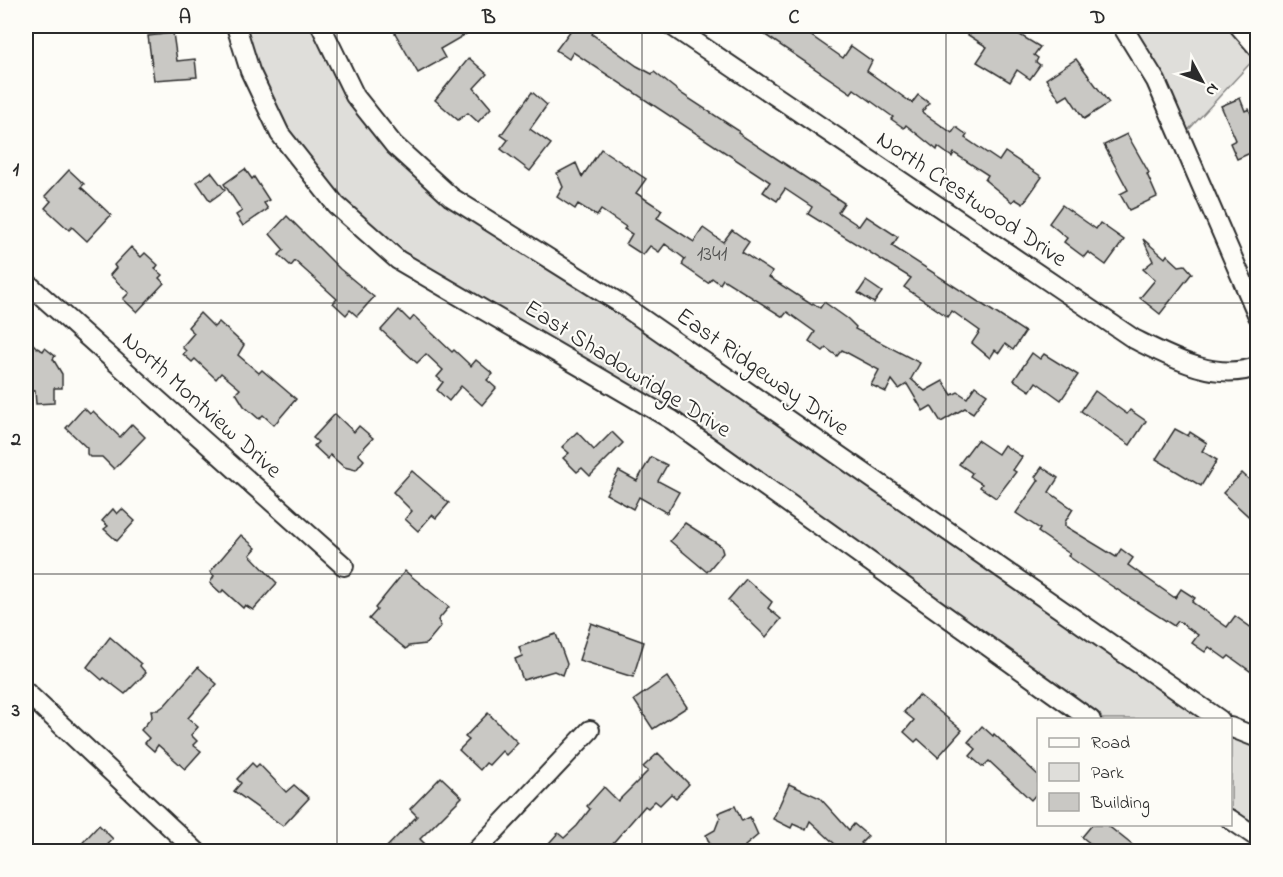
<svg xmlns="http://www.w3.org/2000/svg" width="1283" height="877" font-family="'Indie Flower',sans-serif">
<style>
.green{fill:#dfdeda;stroke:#858482;stroke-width:1.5}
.building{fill:#c9c8c4;stroke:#2b2b2b;stroke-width:1.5}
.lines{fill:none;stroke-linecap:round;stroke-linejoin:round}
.minor-casing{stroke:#2b2b2b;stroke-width:22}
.minor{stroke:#fdfcf7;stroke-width:18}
.grid{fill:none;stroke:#2b2b2b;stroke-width:1.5;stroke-opacity:0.55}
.labels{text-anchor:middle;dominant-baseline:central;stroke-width:4.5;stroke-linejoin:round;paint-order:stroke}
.number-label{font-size:21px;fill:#525251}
.street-label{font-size:24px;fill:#2b2b2b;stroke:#fdfcf7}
.neatline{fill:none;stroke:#2b2b2b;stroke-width:2}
.grid-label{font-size:20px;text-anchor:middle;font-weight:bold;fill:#2b2b2b}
</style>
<rect width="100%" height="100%" fill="#fdfcf7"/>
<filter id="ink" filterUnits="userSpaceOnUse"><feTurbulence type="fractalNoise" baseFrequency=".0167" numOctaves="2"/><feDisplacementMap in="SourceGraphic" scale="12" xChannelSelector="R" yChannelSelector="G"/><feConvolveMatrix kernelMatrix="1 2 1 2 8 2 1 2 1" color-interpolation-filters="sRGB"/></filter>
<g filter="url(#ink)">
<!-- green -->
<g class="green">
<polygon points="236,26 321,26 355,96 451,197 1220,719 1091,719 672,420 398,260 280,134"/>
<polygon points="1122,26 1239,26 1257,56 1181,138"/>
<polygon points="1231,727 1257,738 1257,838 1231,819"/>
</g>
<!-- building -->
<g class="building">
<polygon points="391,26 480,26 440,49 445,58 418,73"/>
<polygon points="574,26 587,26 594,31 592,34 637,66 652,74 654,72 682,94 739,131 738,133 844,203 838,212 859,226 866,216 898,237 892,246 1025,332 1013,350 1005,344 999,353 995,350 990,358 972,343 980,331 952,311 948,317 904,287 911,278 808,214 812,207 785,189 777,201 763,192 770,182 573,52 569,59 556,50"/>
<polygon points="752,26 797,26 843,58 851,46 872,61 867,71 912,103 918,95 929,103 922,112 952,133 956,127 967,135 965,138 999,161 1005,152 1042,177 1023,204 1015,199 1012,202 985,180 988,175 954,153 952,157 938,147 937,150 906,125 904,128 891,119 893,117 854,89 851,93"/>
<polygon points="954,26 1005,26 1040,47 1034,55 1038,58 1036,62 1040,65 1030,79 1017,70 1010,82 977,62 987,47"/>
<polygon points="173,33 177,61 195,59 197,77 154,80 148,36"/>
<polygon points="469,58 487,74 474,88 491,108 478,122 468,113 458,120 435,100"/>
<polygon points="1076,59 1109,103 1084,119 1068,95 1060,100 1046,79"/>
<polygon points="532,92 547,105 530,129 551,144 530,171 501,149 508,140 501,135"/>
<polygon points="1240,98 1245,111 1249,109 1257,128 1257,150 1237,159 1230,143 1236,140 1221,106"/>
<polygon points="1127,134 1149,173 1147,174 1157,197 1129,210 1120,194 1128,190 1104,145"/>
<polygon points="601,149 646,179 636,193 662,210 657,218 694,242 703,228 723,242 732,230 749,242 742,252 772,272 769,277 812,305 813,303 820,308 824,302 848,319 856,327 855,329 920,363 911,379 925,391 943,381 952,395 958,392 967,398 975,386 987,394 973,413 965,408 941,422 931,406 923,411 907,384 899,389 892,380 886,392 871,385 879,370 842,350 837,356 826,348 823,351 809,341 815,332 787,312 783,317 723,279 720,284 712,278 708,283 682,265 685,259 665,244 659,252 650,246 643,255 626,244 632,234 624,229 626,227 601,210 597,216 578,204 575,209 557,197 563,187 557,173 576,163 582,177"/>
<polygon points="245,169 252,179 254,177 269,200 264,203 268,209 243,226 236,215 242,211 224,184"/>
<polygon points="69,170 84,184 81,187 111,215 87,241 72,227 69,230 45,208 51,201 45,196"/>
<polygon points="211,172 225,190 210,201 197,182"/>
<polygon points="1062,205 1096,229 1100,223 1124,240 1106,265 1088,252 1084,257 1064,242 1067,238 1049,223"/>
<polygon points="287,216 340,269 374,297 357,316 350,310 346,315 333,303 337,299 295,261 291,266 279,255 284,250 270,234"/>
<polygon points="1143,239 1165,258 1167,255 1179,266 1185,265 1192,273 1160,314 1140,298 1155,280 1143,269 1153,261"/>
<polygon points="131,247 141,257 145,253 158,265 155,269 162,275 159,278 164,283 137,312 123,299 129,293 110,275 116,268 114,265"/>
<polygon points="866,281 882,292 874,303 858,293"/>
<polygon points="399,310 410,321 414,316 452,352 454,350 471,366 476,360 493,374 487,380 496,388 482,405 461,386 449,401 437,390 443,382 437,377 443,370 426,354 417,363 381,330"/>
<polygon points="200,313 214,327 219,322 244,345 238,355 259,373 262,370 296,399 274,425 263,415 259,419 244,406 236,393 240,389 221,373 216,379 195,359 192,362 183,354 186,351 182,347 194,333 188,327"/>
<polygon points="26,337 37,348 43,351 45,348 55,356 53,359 62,374 62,388 54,388 54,403 36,404 35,391 26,390"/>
<polygon points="1032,353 1040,359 1044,354 1078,375 1061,400 1036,382 1030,391 1014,380"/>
<polygon points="1095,391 1127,414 1130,410 1146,421 1130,445 1081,411"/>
<polygon points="84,408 90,414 93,411 120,437 132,424 145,437 114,469 102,457 90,457 87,454 87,448 66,428"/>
<polygon points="335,414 354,432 359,426 373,438 358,454 364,460 356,470 344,467 330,455 328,459 314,446 318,442 313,438"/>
<polygon points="1175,429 1188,436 1190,432 1207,443 1202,451 1217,460 1201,486 1156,459"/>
<polygon points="577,432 594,450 612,432 623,443 590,476 582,468 577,472 563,458 569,453 562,447"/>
<polygon points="977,440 998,454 1004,445 1022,457 1013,470 1016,472 996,498 980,487 982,484 970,476 972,473 959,464"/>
<polygon points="651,457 667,465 658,481 679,492 667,513 639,497 633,509 606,494 619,471 637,481"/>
<polygon points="1042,467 1058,478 1049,492 1073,509 1065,522 1065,526 1116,557 1121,549 1133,558 1128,565 1175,598 1181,589 1195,598 1192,602 1227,627 1235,616 1253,629 1251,632 1257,636 1257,676 1229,656 1226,659 1209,647 1205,652 1192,643 1198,635 1178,621 1174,626 1113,587 1068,556 1070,554 1038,532 1040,529 1016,513 1039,480 1035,477"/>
<polygon points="412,471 449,503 436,518 432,515 418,531 405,519 412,511 393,492"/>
<polygon points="1242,473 1257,487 1257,524 1223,493"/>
<polygon points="113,509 117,514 122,509 135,521 117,541 104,529 108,526 102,521"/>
<polygon points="685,523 721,546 723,553 707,572 670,541"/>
<polygon points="241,535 256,548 250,555 277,583 253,610 245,605 243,608 223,590 221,593 210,583 214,576 210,572"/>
<polygon points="405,571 449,607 438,620 441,626 426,644 409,646 406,649 369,619 377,610 375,608"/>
<polygon points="746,579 772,602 768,608 781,619 766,637 728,600"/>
<polygon points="591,623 644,642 633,677 579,660"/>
<polygon points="556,634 567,664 563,675 554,671 523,680 515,659 522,656 519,647"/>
<polygon points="110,637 141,664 140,666 146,673 125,694 104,678 102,680 87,667"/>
<polygon points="198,667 217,684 188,718 198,727 191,735 197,741 193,745 201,751 185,769 158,745 154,751 145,743 149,738 141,730 152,717 151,710 158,710 165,705"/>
<polygon points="667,677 687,707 653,729 634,700"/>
<polygon points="919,695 962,730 938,757 918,739 915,742 904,732 914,720 904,712"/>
<polygon points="488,713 518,743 506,755 502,751 489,765 486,763 480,770 459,750 469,740 465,737"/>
<polygon points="982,726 993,736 994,734 1038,775 1038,792 1031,800 989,761 983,767 970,756 976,749 968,742"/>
<polygon points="658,753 689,784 676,798 671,794 660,805 655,801 648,808 645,806 605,852 541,852 558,833 564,838 577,826 590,809 587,806 604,787 618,801 648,771 643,767"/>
<polygon points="252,763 256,767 259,764 286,792 294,785 309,798 283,826 234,791 241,783 237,779"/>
<polygon points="441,777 462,797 420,839 433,852 382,852 417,816 410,809"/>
<polygon points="789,784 820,798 849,830 854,824 868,836 861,843 872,852 831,852 836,845 810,821 806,830 793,824 791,828 773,819"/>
<polygon points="735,806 742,821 750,817 758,835 745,846 747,852 713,852 706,835 715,830 720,817 718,813"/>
<polygon points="99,825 113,839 101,852 74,852"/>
<polygon points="1092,825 1107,825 1141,852 1101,852 1082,837"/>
</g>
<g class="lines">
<defs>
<g id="minor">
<polyline points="236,26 250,71 280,134 336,205 398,260 672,420 1091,720"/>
<polyline points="321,26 355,96 394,145 451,197 618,302 1220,720"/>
<path d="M672 26 1134 339C1170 357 1217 383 1258 366"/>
<polyline points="1122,26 1156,81 1258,316"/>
<polyline points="1239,26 1258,48"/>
<polyline points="26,282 344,566"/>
<polyline points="26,692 197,852"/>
<polyline points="1230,727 1258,738"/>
<polyline points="1230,819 1258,838"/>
<polyline points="475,852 590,730"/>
</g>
</defs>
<!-- minor casing -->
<use href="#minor" class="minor-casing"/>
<!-- minor -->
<use href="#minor" class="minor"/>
</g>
</g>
<!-- grid -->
<path class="grid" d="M337 26V852M642 26V852M946 26V852M26 303H1258M26 574H1258"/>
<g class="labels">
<!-- number labels -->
<g class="number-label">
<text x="712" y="255">1341</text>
</g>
<!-- street labels -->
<g class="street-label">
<text transform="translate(971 200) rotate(34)">North Crestwood Drive</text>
<text transform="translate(627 370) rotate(32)">East Shadowridge Drive</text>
<text transform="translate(762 373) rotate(35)">East Ridgeway Drive</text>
<text transform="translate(201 406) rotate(42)">North Montview Drive</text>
</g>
</g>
<!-- margin -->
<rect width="1283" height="877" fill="none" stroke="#fdfcf7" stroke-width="66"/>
<!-- legend -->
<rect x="1037" y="718" width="195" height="108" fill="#fdfcf7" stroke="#a9a8a5" stroke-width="1.5"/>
<rect x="1049" y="738" width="30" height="9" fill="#fdfcf7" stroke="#a9a8a5" stroke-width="1.5"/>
<text x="1091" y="748" font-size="18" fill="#2b2b2b">Road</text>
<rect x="1049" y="763" width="30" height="18" fill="#dfdeda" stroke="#a9a8a5" stroke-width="1.5"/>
<text x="1091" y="778" font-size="18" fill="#2b2b2b">Park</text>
<rect x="1049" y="793" width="30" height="18" fill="#c9c8c4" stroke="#a9a8a5" stroke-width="1.5"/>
<text x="1091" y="808" font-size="18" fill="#2b2b2b">Building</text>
<!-- north arrow -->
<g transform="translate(1202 81) rotate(131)" stroke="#fdfcf7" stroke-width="4.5" paint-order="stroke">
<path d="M0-4.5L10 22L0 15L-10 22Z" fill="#2b2b2b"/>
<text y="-9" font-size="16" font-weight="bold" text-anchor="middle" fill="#2b2b2b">N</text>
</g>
<rect x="33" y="33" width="1217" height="811" class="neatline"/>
<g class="grid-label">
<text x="185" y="23">A</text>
<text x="489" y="23">B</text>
<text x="794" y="23">C</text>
<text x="1098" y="23">D</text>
<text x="16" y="175">1</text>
<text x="16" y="445">2</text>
<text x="16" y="716">3</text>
</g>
</svg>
